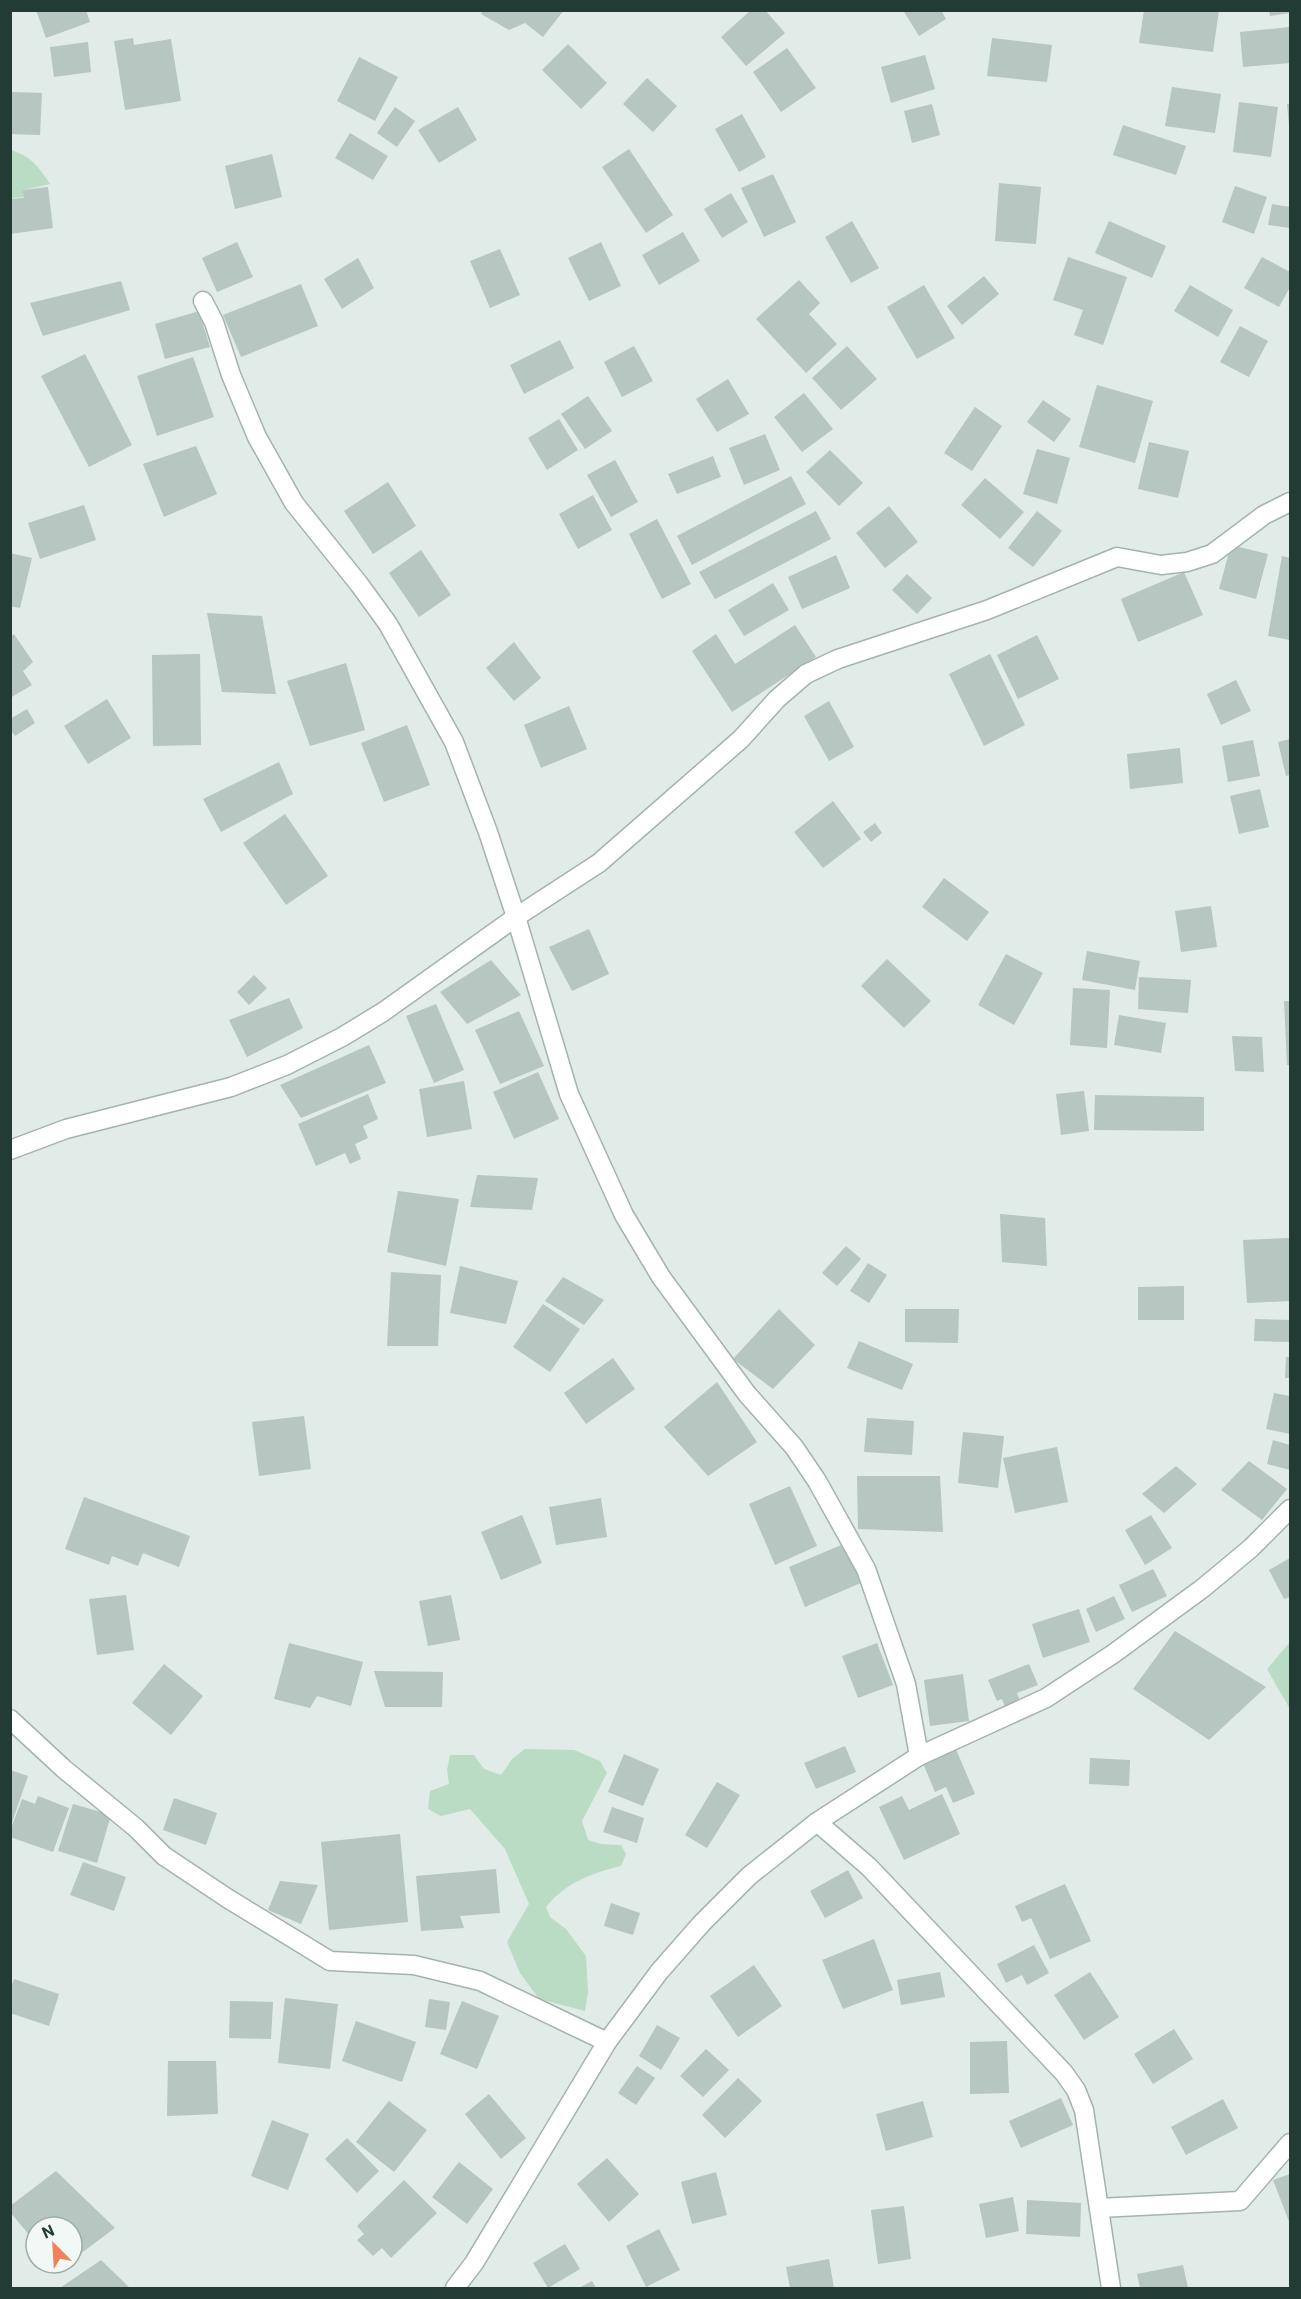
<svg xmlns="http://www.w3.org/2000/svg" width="1301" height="2299" font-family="Roboto,sans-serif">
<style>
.green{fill:#badcc4}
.building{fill:#b6c6c0}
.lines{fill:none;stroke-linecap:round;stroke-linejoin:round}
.street-casing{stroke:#a4b3ae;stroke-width:21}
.street{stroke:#fff;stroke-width:18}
</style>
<rect width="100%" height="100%" fill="#e1ebe7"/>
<!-- green -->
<g class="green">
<path d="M10 150C30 155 39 167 50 184L23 190 26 197 11 198Z"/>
<polygon points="1290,1642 1290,1709 1267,1669"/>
<path d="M525 1749 574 1750 600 1761 607 1773 582 1821 588 1840 601 1844 621 1845 626 1854 621 1866C592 1873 565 1883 546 1907L550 1917 566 1929 586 1956 588 1992 585 2011 539 1999 520 1973 507 1942 529 1904 505 1849 470 1809 441 1816 428 1809 430 1791 449 1784 447 1770 450 1755H474L484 1769 501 1775 512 1759Z"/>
</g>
<!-- building -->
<g class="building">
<polygon points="36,10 86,10 90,22 46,38"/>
<polygon points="483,10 564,10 543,37 525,23 509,30 481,14"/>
<polygon points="751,10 765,10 785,33 746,66 721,37"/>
<polygon points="903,10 941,10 946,19 919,36"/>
<polygon points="1144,10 1219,10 1213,52 1139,43"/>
<polygon points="1269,10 1290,10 1290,13 1270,16"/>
<polygon points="1290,27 1290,63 1243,67 1240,32"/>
<polygon points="133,38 134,45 171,39 181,101 125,110 114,41"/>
<polygon points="992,38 1052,45 1047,82 987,76"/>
<polygon points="88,42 91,72 54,77 50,47"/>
<polygon points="568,44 607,83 581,109 542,70"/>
<polygon points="787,48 816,88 781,112 753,72"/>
<polygon points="925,55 935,89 891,103 881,67"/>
<polygon points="359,57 398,77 375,121 337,101"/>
<polygon points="647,78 677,106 653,132 623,104"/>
<polygon points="1172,87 1221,94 1215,133 1165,126"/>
<polygon points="10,92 42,93 40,135 10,134"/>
<polygon points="1239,102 1278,107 1271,157 1233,152"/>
<polygon points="932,104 940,135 912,143 904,111"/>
<polygon points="1287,104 1290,104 1290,125 1289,125"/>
<polygon points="395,107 415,121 397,147 377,133"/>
<polygon points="458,107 477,140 439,163 418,130"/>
<polygon points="742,114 766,157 739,172 715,129"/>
<polygon points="1123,125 1186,146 1176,175 1113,155"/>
<polygon points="350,133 388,156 373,180 335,158"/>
<polygon points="629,149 673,215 646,233 602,167"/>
<polygon points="272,154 282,197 235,209 225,166"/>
<polygon points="773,174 796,222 764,237 741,188"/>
<polygon points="999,183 1041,187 1036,244 995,241"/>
<polygon points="1235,186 1267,197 1254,234 1222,222"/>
<polygon points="48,187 53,228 10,234 10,199 24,198 23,190"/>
<polygon points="731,193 748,222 722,238 704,209"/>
<polygon points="1272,204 1290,207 1290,228 1268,225"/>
<polygon points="852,221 879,268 851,283 825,237"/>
<polygon points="1109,221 1166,246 1152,278 1095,253"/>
<polygon points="683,232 700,261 659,285 642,255"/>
<polygon points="237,242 253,277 217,292 202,258"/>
<polygon points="601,242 621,286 589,301 568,258"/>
<polygon points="500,249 520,295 490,308 470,261"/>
<polygon points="1068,257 1127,277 1103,345 1074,335 1083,310 1053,300"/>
<polygon points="1262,257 1290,272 1290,287 1279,307 1244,288"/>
<polygon points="358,258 374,288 342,309 324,279"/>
<polygon points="984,276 999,294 962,325 947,306"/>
<polygon points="799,280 820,303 809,314 837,344 806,373 756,319"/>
<polygon points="121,281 130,310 43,336 30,303"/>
<polygon points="301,284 318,326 241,357 223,315"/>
<polygon points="924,285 955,338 917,359 887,307"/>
<polygon points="1190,285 1233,310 1218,337 1174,311"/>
<polygon points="199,311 210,347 165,359 155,324"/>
<polygon points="1240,326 1268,341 1249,377 1220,362"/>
<polygon points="560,340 574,368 524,394 510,365"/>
<polygon points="634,346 653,381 622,397 604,362"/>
<polygon points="847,346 877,379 841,410 812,378"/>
<polygon points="85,354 132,445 89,467 41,376"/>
<polygon points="193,357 214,417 157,436 137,376"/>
<polygon points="728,379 749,414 717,432 696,399"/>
<polygon points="1097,385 1153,401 1135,463 1079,447"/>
<polygon points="804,393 833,429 802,452 774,417"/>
<polygon points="588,396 612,431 585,449 561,414"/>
<polygon points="1043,400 1071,419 1054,442 1027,422"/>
<polygon points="975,407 1002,426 972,471 944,453"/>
<polygon points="559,419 578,450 547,470 528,438"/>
<polygon points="765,434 780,470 744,485 729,448"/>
<polygon points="1149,442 1189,451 1178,498 1138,489"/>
<polygon points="196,446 217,494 164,517 143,464"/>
<polygon points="1037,449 1070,458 1057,504 1023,494"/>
<polygon points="830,450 863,483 839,506 806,472"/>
<polygon points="713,456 721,477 677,494 668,474"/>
<polygon points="615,460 638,502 611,517 587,475"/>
<polygon points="791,476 806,504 692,565 677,536"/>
<polygon points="985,478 1024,512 1000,539 961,505"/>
<polygon points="388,482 416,526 373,554 344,511"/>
<polygon points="593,495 612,530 578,549 559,514"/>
<polygon points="84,505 96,540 40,559 28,523"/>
<polygon points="889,506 918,542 885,568 856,533"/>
<polygon points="816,511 831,539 715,599 699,572"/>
<polygon points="1037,511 1062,531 1033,567 1008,548"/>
<polygon points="657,519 691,584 662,599 629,534"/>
<polygon points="1231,545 1268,554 1256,599 1219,589"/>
<polygon points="421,550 451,595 419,617 389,573"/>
<polygon points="10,553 32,558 20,608 10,606"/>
<polygon points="836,555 850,588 802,609 788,577"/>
<polygon points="1282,556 1290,558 1290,640 1268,636"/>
<polygon points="1184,572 1203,615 1138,642 1121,599"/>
<polygon points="907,574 932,598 917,614 892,590"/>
<polygon points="773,583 789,610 744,636 728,610"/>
<polygon points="207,613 262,616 276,694 222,692"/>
<polygon points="795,625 816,657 732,712 692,651 716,634 735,664"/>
<polygon points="14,634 33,662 23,671 32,685 10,698 10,637"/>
<polygon points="1037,635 1059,679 1018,699 997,655"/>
<polygon points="514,642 541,678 514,701 486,668"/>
<polygon points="200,654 201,745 153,746 152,655"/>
<polygon points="990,654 1025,725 984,746 949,674"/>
<polygon points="346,663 365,730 310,746 287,681"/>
<polygon points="1236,680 1251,711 1221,725 1207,694"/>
<polygon points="107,699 131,738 88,764 64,726"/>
<polygon points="829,701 854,747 829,761 804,716"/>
<polygon points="569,706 587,749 541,768 524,725"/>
<polygon points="27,709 35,723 15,736 10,729 10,719"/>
<polygon points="407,725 430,785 384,802 361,743"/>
<polygon points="1290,739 1290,775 1286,776 1278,742"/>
<polygon points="1253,740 1260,776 1228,782 1222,746"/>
<polygon points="1180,748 1183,783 1130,789 1127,754"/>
<polygon points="279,762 293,794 221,832 203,799"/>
<polygon points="1260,789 1269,827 1239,834 1230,796"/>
<polygon points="833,801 861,839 823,868 794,832"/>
<polygon points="285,814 328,876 286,905 243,843"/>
<polygon points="875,823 882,833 871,842 863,832"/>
<polygon points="944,878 989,912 967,941 922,907"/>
<polygon points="1211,906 1217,947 1181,952 1175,911"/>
<polygon points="589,929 609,974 572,991 549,947"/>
<polygon points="1087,951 1140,961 1135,990 1082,980"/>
<polygon points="1006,954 1043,973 1014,1025 978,1005"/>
<polygon points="887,959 931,1001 904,1028 861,986"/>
<polygon points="491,960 521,995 467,1024 440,992"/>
<polygon points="254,975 267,988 249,1005 237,992"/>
<polygon points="1139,977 1191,980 1188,1013 1138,1009"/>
<polygon points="1073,988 1110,990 1107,1048 1070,1045"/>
<polygon points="289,998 303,1028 247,1057 229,1020"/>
<polygon points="1284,1001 1290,1001 1290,1065 1287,1065"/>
<polygon points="436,1004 464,1070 434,1083 406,1016"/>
<polygon points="519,1011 544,1066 500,1084 475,1030"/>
<polygon points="1119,1015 1166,1023 1161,1053 1114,1045"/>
<polygon points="1232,1036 1262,1037 1264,1072 1235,1071"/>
<polygon points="369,1045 386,1083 301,1118 280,1085"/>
<polygon points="538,1072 559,1119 514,1139 493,1092"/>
<polygon points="464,1081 472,1129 427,1137 419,1089"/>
<polygon points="1084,1091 1089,1131 1061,1135 1056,1094"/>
<polygon points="368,1094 378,1119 363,1126 368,1138 355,1144 361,1159 350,1164 345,1153 316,1166 298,1124"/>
<polygon points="1095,1095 1204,1097 1204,1131 1094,1130"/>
<polygon points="477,1175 538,1178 532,1210 470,1207"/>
<polygon points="398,1191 459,1199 446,1266 387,1252"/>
<polygon points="1000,1214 1045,1218 1047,1266 1002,1262"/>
<polygon points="1289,1238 1290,1301 1247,1303 1243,1240"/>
<polygon points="846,1246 861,1259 837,1286 822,1273"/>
<polygon points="868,1263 887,1275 869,1303 850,1291"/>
<polygon points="460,1266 518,1281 506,1324 450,1313"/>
<polygon points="391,1272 441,1275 438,1346 387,1346"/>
<polygon points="563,1277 604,1300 584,1325 545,1301"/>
<polygon points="1184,1286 1184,1320 1138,1320 1138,1287"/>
<polygon points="543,1304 580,1329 550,1372 513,1347"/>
<polygon points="779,1309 815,1345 773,1389 733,1359"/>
<polygon points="905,1309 959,1309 958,1343 905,1342"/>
<polygon points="1255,1319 1290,1320 1290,1342 1254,1341"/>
<polygon points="859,1341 913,1364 902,1390 847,1368"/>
<polygon points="1286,1357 1290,1357 1290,1378 1285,1378"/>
<polygon points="613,1358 635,1389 586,1424 564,1393"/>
<polygon points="717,1382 757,1442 708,1476 664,1427"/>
<polygon points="1274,1393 1290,1396 1290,1434 1266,1429"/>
<polygon points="304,1416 311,1469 259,1476 252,1422"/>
<polygon points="867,1418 914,1421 912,1455 864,1452"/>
<polygon points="963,1432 1004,1436 998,1488 958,1483"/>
<polygon points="1273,1440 1290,1445 1290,1470 1267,1464"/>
<polygon points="1057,1447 1068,1502 1015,1513 1003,1458"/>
<polygon points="1249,1461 1287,1489 1262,1520 1221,1490"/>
<polygon points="1176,1466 1197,1484 1164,1513 1142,1494"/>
<polygon points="857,1476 940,1476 943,1532 858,1529"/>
<polygon points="790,1486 817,1546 775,1565 749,1504"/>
<polygon points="84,1497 190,1536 179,1567 143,1553 138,1566 112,1556 109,1565 65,1549"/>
<polygon points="601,1498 607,1537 556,1545 549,1507"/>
<polygon points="522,1515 542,1563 501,1580 481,1532"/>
<polygon points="1151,1515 1172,1548 1145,1565 1125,1530"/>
<polygon points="846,1543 863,1582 805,1607 789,1567"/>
<polygon points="1290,1558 1290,1597 1284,1599 1269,1570"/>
<polygon points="1153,1569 1167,1596 1132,1612 1119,1585"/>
<polygon points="126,1595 134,1650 97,1655 89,1599"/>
<polygon points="451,1595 460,1640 428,1646 419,1601"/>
<polygon points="1114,1596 1125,1619 1096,1632 1086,1609"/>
<polygon points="1079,1609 1090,1642 1043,1658 1032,1624"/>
<polygon points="1175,1631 1266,1687 1209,1740 1133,1689"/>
<polygon points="289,1643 363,1662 351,1706 317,1696 310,1708 274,1699"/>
<polygon points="877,1643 893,1685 858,1698 842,1656"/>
<polygon points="164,1664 203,1696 171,1735 132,1703"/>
<polygon points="1029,1664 1038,1685 1017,1693 1020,1701 1005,1707 1002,1699 997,1701 988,1680"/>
<polygon points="374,1671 443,1672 442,1707 385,1707"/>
<polygon points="963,1674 969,1721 930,1726 924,1680"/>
<polygon points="845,1746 856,1772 816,1789 804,1763"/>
<polygon points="955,1747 975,1794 953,1803 946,1787 935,1792 922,1761"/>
<polygon points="624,1754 659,1769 643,1806 608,1792"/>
<polygon points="1090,1758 1130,1760 1129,1786 1089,1784"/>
<polygon points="10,1770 28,1776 11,1825 10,1824"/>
<polygon points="717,1782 740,1795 707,1848 685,1835"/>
<polygon points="942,1794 960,1834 904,1860 879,1807 902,1796 909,1810"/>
<polygon points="38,1796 69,1808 53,1852 10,1837 10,1831 22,1799 35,1804"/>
<polygon points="174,1798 217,1813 206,1845 163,1830"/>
<polygon points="73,1804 111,1815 97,1863 58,1851"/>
<polygon points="612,1807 644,1818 637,1843 603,1832"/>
<polygon points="400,1834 408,1922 329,1930 321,1842"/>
<polygon points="83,1862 126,1877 114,1911 70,1895"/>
<polygon points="496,1869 500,1913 460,1916 464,1928 421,1931 416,1876"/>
<polygon points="848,1870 863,1898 825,1918 810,1891"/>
<polygon points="280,1881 318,1885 301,1924 268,1910"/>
<polygon points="1065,1884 1091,1941 1050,1959 1031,1918 1022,1922 1015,1906"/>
<polygon points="611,1903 640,1913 633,1935 604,1926"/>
<polygon points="874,1939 893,1990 843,2009 822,1960"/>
<polygon points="1034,1945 1049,1973 1027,1985 1022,1975 1006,1983 997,1964"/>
<polygon points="754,1965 782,2006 738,2037 710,1996"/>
<polygon points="940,1972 945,1997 901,2005 897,1980"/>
<polygon points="1090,1972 1119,2017 1084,2040 1054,1995"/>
<polygon points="14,1979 59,1994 49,2026 10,2013 10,1990"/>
<polygon points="285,1998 338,2004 330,2069 278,2063"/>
<polygon points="429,1999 450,2002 446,2030 425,2027"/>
<polygon points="230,2001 273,2002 271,2039 229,2038"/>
<polygon points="462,2001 499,2016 477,2069 440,2054"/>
<polygon points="356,2021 416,2042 402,2082 342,2061"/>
<polygon points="657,2025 680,2038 661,2070 639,2056"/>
<polygon points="1174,2029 1193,2059 1153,2084 1134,2054"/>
<polygon points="1007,2041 1009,2093 970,2094 970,2042"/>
<polygon points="706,2049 729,2070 703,2097 680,2076"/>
<polygon points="168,2061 216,2061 218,2114 167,2116"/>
<polygon points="637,2066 655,2078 636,2105 618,2093"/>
<polygon points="738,2078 762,2101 725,2138 702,2115"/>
<polygon points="489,2094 526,2138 501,2159 465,2114"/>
<polygon points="1061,2098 1073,2125 1021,2148 1009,2121"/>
<polygon points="1223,2099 1238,2128 1186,2155 1171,2127"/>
<polygon points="389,2101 427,2130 394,2172 356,2142"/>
<polygon points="923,2101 933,2137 886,2151 876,2114"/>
<polygon points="272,2120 309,2134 288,2190 251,2176"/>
<polygon points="347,2138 379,2171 357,2193 325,2159"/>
<polygon points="607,2158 639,2194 609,2222 577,2184"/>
<polygon points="459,2162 493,2189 467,2224 432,2197"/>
<polygon points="56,2171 115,2228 72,2260 72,2227 36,2227 36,2243 10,2212 10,2206"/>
<polygon points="716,2172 727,2215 692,2224 681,2182"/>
<polygon points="1290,2174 1290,2224 1273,2180"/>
<polygon points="404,2180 437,2213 391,2258 382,2248 373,2256 357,2240 364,2234 357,2226"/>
<polygon points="1013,2197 1019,2231 986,2238 979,2204"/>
<polygon points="1027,2200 1081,2203 1080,2237 1026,2234"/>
<polygon points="904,2206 911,2259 878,2264 871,2210"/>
<polygon points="659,2229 680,2270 646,2287 626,2246"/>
<polygon points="565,2244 580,2269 548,2288 533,2263"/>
<polygon points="829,2259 834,2288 790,2288 786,2267"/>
<polygon points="101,2260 130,2288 60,2288"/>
<polygon points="52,2263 68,2263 58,2271"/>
<polygon points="1183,2265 1188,2288 1140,2288 1137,2274"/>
<polygon points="592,2281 596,2288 579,2288"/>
</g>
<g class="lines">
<defs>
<g id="street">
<polyline points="203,301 214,322 231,375 257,437 294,503 359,584 388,624 454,742 488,832 516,917 569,1094 624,1215 661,1277 747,1394 794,1447 817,1481 866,1569 906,1684 919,1756"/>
<polyline points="10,1150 66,1129 231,1087 287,1065 342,1037 383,1012 516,917 599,863 741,739 777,699 806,674 838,659 987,610 1117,557 1161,565 1187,562 1212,554 1264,515 1290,502"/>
<polyline points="10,1719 64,1769 136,1828 164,1856 227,1898 330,1961 414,1965 480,1981 607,2042"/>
<polyline points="817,1822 869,1867 1064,2073 1076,2090 1084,2110 1111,2288"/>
<polyline points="1099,2208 1240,2201 1290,2143"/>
<polyline points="455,2288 474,2263 607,2042 659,1972 702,1923 749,1876 817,1822 919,1756 1046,1698 1113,1654 1203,1588 1251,1548 1290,1509"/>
</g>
</defs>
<!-- street casing -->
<use href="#street" class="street-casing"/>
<!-- street -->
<use href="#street" class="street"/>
</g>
<!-- border -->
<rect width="1301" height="2299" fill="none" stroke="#223b35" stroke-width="24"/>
<!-- north arrow -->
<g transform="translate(54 2245) rotate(336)"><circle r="28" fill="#f1f8f5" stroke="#9eaca8" stroke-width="1.5"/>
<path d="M0-4.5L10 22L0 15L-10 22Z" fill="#ef815b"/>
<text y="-9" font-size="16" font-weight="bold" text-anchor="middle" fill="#223b35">N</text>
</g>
</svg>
